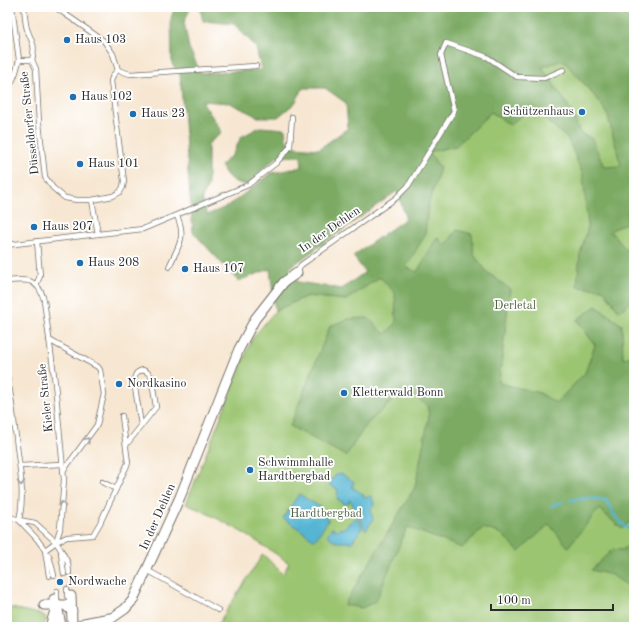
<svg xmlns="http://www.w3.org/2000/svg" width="641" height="634" font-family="'Old Standard TT',serif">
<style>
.green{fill:#9bc571;stroke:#63784e}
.forest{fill:#7caa63;stroke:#546a47;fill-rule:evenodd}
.water{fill:#54b5d3;stroke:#40707f}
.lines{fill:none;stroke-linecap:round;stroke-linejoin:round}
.stream{stroke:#54b5d3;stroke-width:2.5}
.lane-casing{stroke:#726d65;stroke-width:6}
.street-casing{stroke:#726d65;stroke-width:11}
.lane{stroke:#fff;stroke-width:4.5}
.street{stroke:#fff;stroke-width:9}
.oneway{stroke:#a0a0a0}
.poi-dot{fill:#1f6fb2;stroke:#fff;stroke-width:1.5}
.labels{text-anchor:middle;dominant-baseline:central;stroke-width:3.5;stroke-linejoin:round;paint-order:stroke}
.poi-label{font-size:12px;fill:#2b2b2b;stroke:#fff;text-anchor:start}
.street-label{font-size:12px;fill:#2b2b2b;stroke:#fff}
.park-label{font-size:12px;fill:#526144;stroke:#fff}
</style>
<rect width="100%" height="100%" fill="#fff"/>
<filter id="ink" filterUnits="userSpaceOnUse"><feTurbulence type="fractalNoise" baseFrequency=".025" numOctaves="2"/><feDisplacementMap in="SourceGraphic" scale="8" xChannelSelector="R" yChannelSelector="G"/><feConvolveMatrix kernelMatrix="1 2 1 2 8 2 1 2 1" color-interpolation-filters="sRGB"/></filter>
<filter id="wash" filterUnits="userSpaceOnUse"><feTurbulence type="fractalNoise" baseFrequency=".012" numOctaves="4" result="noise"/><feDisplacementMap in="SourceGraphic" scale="16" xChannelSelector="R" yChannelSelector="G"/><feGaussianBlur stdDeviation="0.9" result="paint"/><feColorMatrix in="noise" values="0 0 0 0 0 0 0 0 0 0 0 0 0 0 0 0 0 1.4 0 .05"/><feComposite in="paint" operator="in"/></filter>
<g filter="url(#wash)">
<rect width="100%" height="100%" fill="#f7e7d2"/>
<!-- green -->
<g class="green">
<path d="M634 7V627H362L336 625 288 627H216L263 554 283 574 289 563C256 540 223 519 186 504L252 339 275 311 307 296 346 300 401 253 410 206 397 174 448 115Z"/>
<polygon points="7,607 40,614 45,616 46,620 43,626 45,627 7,627"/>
</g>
<!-- forest -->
<g class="forest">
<path d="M175 7H191L184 22 189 48 201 73 261 70 256 47 234 24 203 21 200 9 197 7H634V188L626 223 610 231 632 256 634 255V300L619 311 603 289 577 287 580 254 588 227 583 175 568 139 545 119 533 106 510 125 491 112 456 146 429 152 440 168 428 206 425 235 406 267 417 272 437 237 445 246 457 230 472 234 474 255 488 273 510 289 499 383 540 393 556 403 585 373 595 345 577 320 596 306 622 325 623 359 634 355V518L622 529 599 509 568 547 549 524 519 552 502 534 483 528 462 548 407 527 376 601 362 608 344 605 415 487 429 416 427 405 404 390 366 425 346 456 290 426 330 326 347 319 368 318 385 334 396 323 395 293 380 277 346 300 307 296 275 311 270 269 238 281 193 232 180 74 172 64 171 18ZM563 60 597 99 607 113 621 166 604 167 592 139 580 133 571 110 542 67ZM303 88H325L346 103 348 128 319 149 295 147 286 140 285 129 260 127 241 137 233 154 221 165C227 179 234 183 248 185L264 168 277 157 301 156 302 167 272 173 228 206 207 215 202 198 208 186V144L222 132 202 101 230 103 258 117H278L295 103ZM397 191 405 215V219L353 256 365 272 342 289 298 282 289 268Z"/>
<polygon points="634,542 634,586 625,584 612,575 591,570 613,549 622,550"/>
</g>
<!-- water -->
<g class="water">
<polygon points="342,474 354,482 352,487 363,494 364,498 372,496 374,505 371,509 373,520 366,530 364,528 362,520 356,515 352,502 349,500 349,503 345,504 337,499 338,490 333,487 329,484 336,475"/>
<polygon points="299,494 320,507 317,511 329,519 315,540 283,518"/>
<polygon points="355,518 360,521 362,528 352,542 336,542 327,535 332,528 336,530 344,528"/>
</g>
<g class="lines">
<!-- stream -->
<g class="stream">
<path d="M571 500 590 498 606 500C613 514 620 525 634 532"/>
<polyline points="552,506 562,502"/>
</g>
</g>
</g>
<g filter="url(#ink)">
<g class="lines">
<defs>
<g id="lane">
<path d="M24 7C25 14 25 23 27 29 32 43 36 44 32 60"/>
<polyline points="55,7 104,41 113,54 118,70"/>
<polyline points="19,60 32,60 36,69 39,123 45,177 53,188 65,198 77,200 92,200 113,196 120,192 123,187 124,181 111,81 113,75 118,70"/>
<polyline points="118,70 130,74 256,66"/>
<polyline points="7,86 12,82 16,72 19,60 12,7"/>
<polyline points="92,200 98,234 143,229 248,185 276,163 290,147 292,117"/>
<polyline points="7,245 98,234"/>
<path d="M169 267C178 246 187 238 177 216"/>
<polyline points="297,273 301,265 396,198 408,186 454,111 441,55 446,43 487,57 517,77 544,78 563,70"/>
<path d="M7 281C27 279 38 278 44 300L55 383 64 480 60 529 56 542"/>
<polyline points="36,285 40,276 37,241"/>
<polyline points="49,340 98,367 100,370 104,394 97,425 63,471"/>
<path d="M7 375C12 398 14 422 17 446 20 471 25 496 19 520"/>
<path d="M126 445 156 407 151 376 147 372 143 370C136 372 135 374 134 381L141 425"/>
<polyline points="20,466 62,464"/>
<polyline points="116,489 128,463 122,416"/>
<polyline points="7,516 19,520 35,523 45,532 56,542 61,550 68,563 69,573"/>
<polyline points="19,520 37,539 45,550 49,576"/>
<polyline points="45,550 56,542 67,537 93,535 100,523 116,489 102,482"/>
<polyline points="61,553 64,574"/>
<polyline points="46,554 49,556 54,575"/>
<polyline points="147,570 218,610"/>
<polyline points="67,589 67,596"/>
<polyline points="57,591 57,598"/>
</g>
<g id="street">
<polyline points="71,596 72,622 71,627"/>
<polyline points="54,599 57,604 61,626 64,627"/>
<polyline points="44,605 65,605 72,611"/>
<polyline points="50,627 56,607"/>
<polyline points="77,627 84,623 110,618"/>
<polyline points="99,627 125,609 133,600 180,497 239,349 255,319 284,282 297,273"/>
</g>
</defs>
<!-- lane casing -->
<use href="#lane" class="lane-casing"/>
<!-- street casing -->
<use href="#street" class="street-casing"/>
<!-- lane -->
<use href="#lane" class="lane"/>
<!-- street -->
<use href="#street" class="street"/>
</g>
<!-- one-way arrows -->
<defs><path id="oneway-chevron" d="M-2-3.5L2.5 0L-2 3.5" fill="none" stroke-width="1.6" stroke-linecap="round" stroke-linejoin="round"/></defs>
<g class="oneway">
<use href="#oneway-chevron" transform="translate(87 440) rotate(-54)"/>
<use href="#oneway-chevron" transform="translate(21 483) rotate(86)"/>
<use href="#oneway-chevron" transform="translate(62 504) rotate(-86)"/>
</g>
</g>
<!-- markers -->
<g class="poi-dot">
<circle cx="67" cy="40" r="4"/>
<circle cx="73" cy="97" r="4"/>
<circle cx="582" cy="112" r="4"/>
<circle cx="133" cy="114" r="4"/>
<circle cx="80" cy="164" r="4"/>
<circle cx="34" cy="227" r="4"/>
<circle cx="80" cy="263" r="4"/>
<circle cx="185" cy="269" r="4"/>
<circle cx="119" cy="384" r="4"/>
<circle cx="344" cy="393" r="4"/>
<circle cx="250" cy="470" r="4"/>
<circle cx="60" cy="582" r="4"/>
</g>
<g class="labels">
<!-- poi labels -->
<g class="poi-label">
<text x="75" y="40">Haus 103</text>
<text x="81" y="97">Haus 102</text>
<text x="574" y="112" text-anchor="end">Schützenhaus</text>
<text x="141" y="114">Haus 23</text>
<text x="88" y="164">Haus 101</text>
<text x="42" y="227">Haus 207</text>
<text x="88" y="263">Haus 208</text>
<text x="193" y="269">Haus 107</text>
<text x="127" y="384">Nordkasino</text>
<text x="352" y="393">Kletterwald Bonn</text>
<text x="258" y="463">Schwimmhalle<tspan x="258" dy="14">Hardtbergbad</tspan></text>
<text x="68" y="582">Nordwache</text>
</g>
<!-- street labels -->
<g class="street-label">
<text transform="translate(30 123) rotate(-96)">Düsseldorfer Straße</text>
<text transform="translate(330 230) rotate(-35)">In der Dehlen</text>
<text transform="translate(46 398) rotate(-96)">Kieler Straße</text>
<text transform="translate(158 517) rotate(-66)">In der Dehlen</text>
</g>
<!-- park labels -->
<g class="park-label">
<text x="515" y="306">Derletal</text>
<text x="326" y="514">Hardtbergbad</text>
</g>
</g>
<!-- margin -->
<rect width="641" height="634" fill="none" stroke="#fff" stroke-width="24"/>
<!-- scale -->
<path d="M491 604v6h122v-6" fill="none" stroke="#2b2b2b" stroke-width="2"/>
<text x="497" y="604" font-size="12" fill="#2b2b2b" stroke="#ffffff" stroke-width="3" paint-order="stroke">100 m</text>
</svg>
